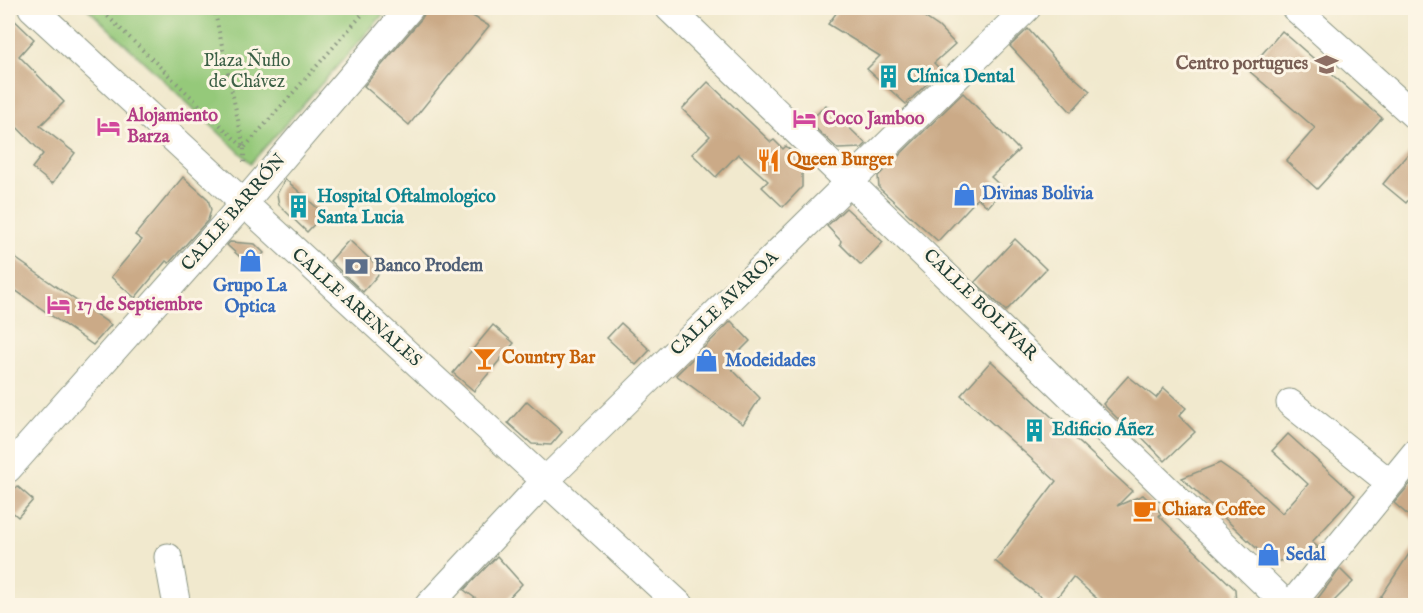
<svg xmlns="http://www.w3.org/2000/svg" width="1423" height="613" font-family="'IM FELL English',serif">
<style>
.green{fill:#95c97a;stroke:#5a8357;stroke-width:1.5}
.building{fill:#cbaa87}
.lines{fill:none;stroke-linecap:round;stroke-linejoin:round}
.minor-casing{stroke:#889381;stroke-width:29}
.path{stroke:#889381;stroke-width:4;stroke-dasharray:1.5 4.5;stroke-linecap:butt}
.minor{stroke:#fff;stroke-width:27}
.labels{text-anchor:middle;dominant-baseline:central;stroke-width:6;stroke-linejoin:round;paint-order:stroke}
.park-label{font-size:18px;fill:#3c6046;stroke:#fcf5e5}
.education-label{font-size:18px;font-weight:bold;fill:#785e54;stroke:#fcf5e5;text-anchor:end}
.culture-label{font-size:18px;font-weight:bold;fill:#0d838f;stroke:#fcf5e5;text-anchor:start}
.hotel-label{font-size:18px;font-weight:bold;fill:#b23c85;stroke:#fcf5e5;text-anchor:start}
.food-label{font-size:18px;font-weight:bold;fill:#c56008;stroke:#fcf5e5;text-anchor:start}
.shop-label{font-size:18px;font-weight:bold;fill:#366cbe;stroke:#fcf5e5;text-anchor:start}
.street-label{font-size:18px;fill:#1f3d34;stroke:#fcf5e5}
.service-label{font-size:18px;font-weight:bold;fill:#4e5e75;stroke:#fcf5e5;text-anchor:start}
</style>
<rect width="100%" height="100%" fill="#fcf5e5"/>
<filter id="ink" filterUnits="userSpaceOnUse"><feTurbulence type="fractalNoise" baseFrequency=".0167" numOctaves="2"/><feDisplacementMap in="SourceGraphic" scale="12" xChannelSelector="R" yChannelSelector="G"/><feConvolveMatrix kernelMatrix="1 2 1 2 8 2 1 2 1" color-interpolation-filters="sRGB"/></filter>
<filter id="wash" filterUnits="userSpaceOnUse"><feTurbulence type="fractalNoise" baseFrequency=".008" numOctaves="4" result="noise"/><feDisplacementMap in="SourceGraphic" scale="24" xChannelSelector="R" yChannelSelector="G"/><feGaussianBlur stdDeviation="1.35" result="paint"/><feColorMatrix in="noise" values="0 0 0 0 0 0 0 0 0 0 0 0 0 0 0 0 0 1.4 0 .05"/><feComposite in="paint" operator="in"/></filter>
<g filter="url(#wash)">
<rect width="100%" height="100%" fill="#f1e9ce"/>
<!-- green -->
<polygon class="green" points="87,8 389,8 251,163"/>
<g id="blocks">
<!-- building -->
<g class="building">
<polygon points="427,8 460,8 489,26 409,125 364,86 422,18"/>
<polygon points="840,8 911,8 939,27 955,44 934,63 941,70 906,104 867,69 880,56 828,24"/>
<polygon points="8,14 34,39 19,56 64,102 40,126 75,153 52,184 32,168 43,154 8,118"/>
<polygon points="1028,29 1060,65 1090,91 1071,112 1010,46"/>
<polygon points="1282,31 1382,118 1317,189 1286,161 1315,128 1248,70"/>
<polygon points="708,82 771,142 774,140 783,149 786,146 802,162 802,187 783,207 762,187 768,181 738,154 716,177 692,154 710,136 682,109"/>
<polygon points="963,93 1019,150 991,177 1004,189 988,207 978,198 938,241 879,188 878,176"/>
<polygon points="826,105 866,144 862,148 838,149 809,122"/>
<polygon points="1416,144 1416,191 1406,203 1383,184"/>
<polygon points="183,177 208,199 211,210 208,220 169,263 166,261 135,298 111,277 142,240 135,235"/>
<polygon points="285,179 324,214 307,232 279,205 277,194"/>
<polygon points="846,208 883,242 861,265 840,244 841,241 827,226"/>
<polygon points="1015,239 1046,269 1006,311 975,282"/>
<polygon points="349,240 382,270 363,292 330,261"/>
<polygon points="230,242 255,244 264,253 251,267 227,245"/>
<polygon points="8,253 111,325 93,345 8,285"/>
<polygon points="731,321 750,341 727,364 760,398 743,424 676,375"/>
<polygon points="621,323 650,350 636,365 607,338"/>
<polygon points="493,325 514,343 474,391 453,373"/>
<polygon points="991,361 1132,491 1117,506 1143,495 1161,513 1159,516 1235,589 1236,606 1105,606 1073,577 1051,605 995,561 1056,481 961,395"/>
<polygon points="1128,376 1156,398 1164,388 1186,408 1179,416 1195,432 1165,461 1130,425 1127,428 1103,404"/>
<polygon points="527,401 562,432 551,445 532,444 508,423"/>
<polygon points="1288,434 1355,495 1312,542 1318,547 1310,557 1271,562 1182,478 1220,463 1249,483 1282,513 1308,484 1272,451"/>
<polygon points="1416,477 1416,522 1394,503"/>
<polygon points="17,486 33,500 18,517 8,508 8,497"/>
<polygon points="1416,543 1416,606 1375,606"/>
<polygon points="497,556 522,584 501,606 486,606 464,590"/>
<polygon points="1340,569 1353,582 1329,606 1312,606"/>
</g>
</g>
</g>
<g filter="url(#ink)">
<use href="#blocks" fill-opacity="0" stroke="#889381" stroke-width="1.5"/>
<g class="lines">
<defs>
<g id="minor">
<polyline points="32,8 681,606"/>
<polyline points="669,8 1288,606"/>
<polyline points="1295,8 1416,117"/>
<polyline points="1290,403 1390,483"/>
<polyline points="8,469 243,204 410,8"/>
<polyline points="168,557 177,606"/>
<polyline points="428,606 545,481 1027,8"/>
<polyline points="1290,606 1416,452"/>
</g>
</defs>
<!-- minor casing -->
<use href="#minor" class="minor-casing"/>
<!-- path -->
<g class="path">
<polyline points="99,8 244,148"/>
<polyline points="214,8 244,148 244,162"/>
<polyline points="355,8 363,15"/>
<polyline points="245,147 368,8"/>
</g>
<!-- minor -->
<use href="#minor" class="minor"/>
</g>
</g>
<!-- icons -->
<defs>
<symbol id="school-bare" viewBox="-9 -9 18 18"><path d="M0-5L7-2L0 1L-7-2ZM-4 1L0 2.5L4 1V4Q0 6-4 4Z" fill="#8d6e63" stroke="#fcf5e5" stroke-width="2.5" paint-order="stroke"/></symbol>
<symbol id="building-bare" viewBox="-9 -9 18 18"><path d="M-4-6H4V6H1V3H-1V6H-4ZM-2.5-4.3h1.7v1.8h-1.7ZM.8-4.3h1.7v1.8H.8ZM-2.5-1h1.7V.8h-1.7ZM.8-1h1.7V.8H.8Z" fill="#0f9aa8" stroke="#fcf5e5" stroke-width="2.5" paint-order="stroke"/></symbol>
<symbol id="hotel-bare" viewBox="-9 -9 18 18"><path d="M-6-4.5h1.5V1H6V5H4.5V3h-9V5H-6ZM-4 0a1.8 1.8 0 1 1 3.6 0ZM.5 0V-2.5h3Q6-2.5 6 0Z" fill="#d1479c" stroke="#fcf5e5" stroke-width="2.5" paint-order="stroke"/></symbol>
<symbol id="restaurant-bare" viewBox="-9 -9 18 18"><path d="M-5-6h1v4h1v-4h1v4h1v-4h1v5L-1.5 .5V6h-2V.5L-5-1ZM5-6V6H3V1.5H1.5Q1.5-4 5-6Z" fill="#e8710a" stroke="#fcf5e5" stroke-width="2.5" paint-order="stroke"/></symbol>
<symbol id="shop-bare" viewBox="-9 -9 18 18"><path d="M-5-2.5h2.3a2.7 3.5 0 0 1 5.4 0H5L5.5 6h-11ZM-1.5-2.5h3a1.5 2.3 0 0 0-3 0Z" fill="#3f7fe0" stroke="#fcf5e5" stroke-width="2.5" paint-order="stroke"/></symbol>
<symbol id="bank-bare" viewBox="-9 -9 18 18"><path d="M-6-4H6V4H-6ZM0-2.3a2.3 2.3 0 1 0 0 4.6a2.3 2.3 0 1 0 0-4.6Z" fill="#5c6f8a" stroke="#fcf5e5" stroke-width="2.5" paint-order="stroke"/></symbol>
<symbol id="bar-bare" viewBox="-9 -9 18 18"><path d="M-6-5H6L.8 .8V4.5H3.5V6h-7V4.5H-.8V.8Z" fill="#e8710a" stroke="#fcf5e5" stroke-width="2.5" paint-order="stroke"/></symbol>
<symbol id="cafe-bare" viewBox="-9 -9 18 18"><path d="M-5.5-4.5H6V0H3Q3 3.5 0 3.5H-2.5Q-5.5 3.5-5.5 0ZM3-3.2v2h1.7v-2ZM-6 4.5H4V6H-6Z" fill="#e8710a" stroke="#fcf5e5" stroke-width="2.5" paint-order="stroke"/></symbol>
</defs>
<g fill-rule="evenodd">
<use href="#school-bare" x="1310" y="48" width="33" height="33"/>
<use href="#building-bare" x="872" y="60" width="33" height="33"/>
<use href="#hotel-bare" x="788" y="102" width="33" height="33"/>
<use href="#hotel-bare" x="92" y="110" width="33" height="33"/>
<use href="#restaurant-bare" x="752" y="144" width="33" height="33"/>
<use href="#shop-bare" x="948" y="178" width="33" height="33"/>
<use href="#building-bare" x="282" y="190" width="33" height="33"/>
<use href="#shop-bare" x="234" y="244" width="33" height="33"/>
<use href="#bank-bare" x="340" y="250" width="33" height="33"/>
<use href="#hotel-bare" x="42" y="288" width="33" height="33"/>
<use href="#bar-bare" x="468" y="342" width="33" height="33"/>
<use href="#shop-bare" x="690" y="344" width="33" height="33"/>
<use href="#building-bare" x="1018" y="414" width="33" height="33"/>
<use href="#cafe-bare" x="1128" y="494" width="33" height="33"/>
<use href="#shop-bare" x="1252" y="538" width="33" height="33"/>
</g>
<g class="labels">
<!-- park labels -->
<g class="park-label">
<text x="247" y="61">Plaza Ñuflo<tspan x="247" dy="21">de Chávez</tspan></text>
</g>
<!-- education labels -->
<g class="education-label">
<text x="1308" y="64">Centro portugues</text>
</g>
<!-- culture labels -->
<g class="culture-label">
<text x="907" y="77">Clínica Dental</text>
<text x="317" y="197">Hospital Oftalmologico<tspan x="317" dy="21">Santa Lucia</tspan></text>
<text x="1052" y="430">Edificio Áñez</text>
</g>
<!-- hotel labels -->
<g class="hotel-label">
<text x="127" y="116">Alojamiento<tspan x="127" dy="21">Barza</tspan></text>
<text x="823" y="119">Coco Jamboo</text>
<text x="77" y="305">17 de Septiembre</text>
</g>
<!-- food labels -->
<g class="food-label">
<text x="787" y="160">Queen Burger</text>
<text x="502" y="358">Country Bar</text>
<text x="1162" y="510">Chiara Coffee</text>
</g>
<!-- shop labels -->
<g class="shop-label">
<text x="982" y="194">Divinas Bolivia</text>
<text x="250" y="286" text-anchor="middle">Grupo La<tspan x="250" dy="21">Optica</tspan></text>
<text x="725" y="361">Modeidades</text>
<text x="1286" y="555">Sedal</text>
</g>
<!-- street labels -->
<g class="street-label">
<text transform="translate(234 213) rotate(-49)">CALLE BARRÓN</text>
<text transform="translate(725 304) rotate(-44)">CALLE AVAROA</text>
<text transform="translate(980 305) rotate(44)">CALLE BOLÍVAR</text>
<text transform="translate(356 308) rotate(42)">CALLE ARENALES</text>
</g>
<!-- service labels -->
<g class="service-label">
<text x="374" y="266">Banco Prodem</text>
</g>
</g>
<!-- margin -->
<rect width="1423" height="613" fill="none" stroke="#fcf5e5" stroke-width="30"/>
</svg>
